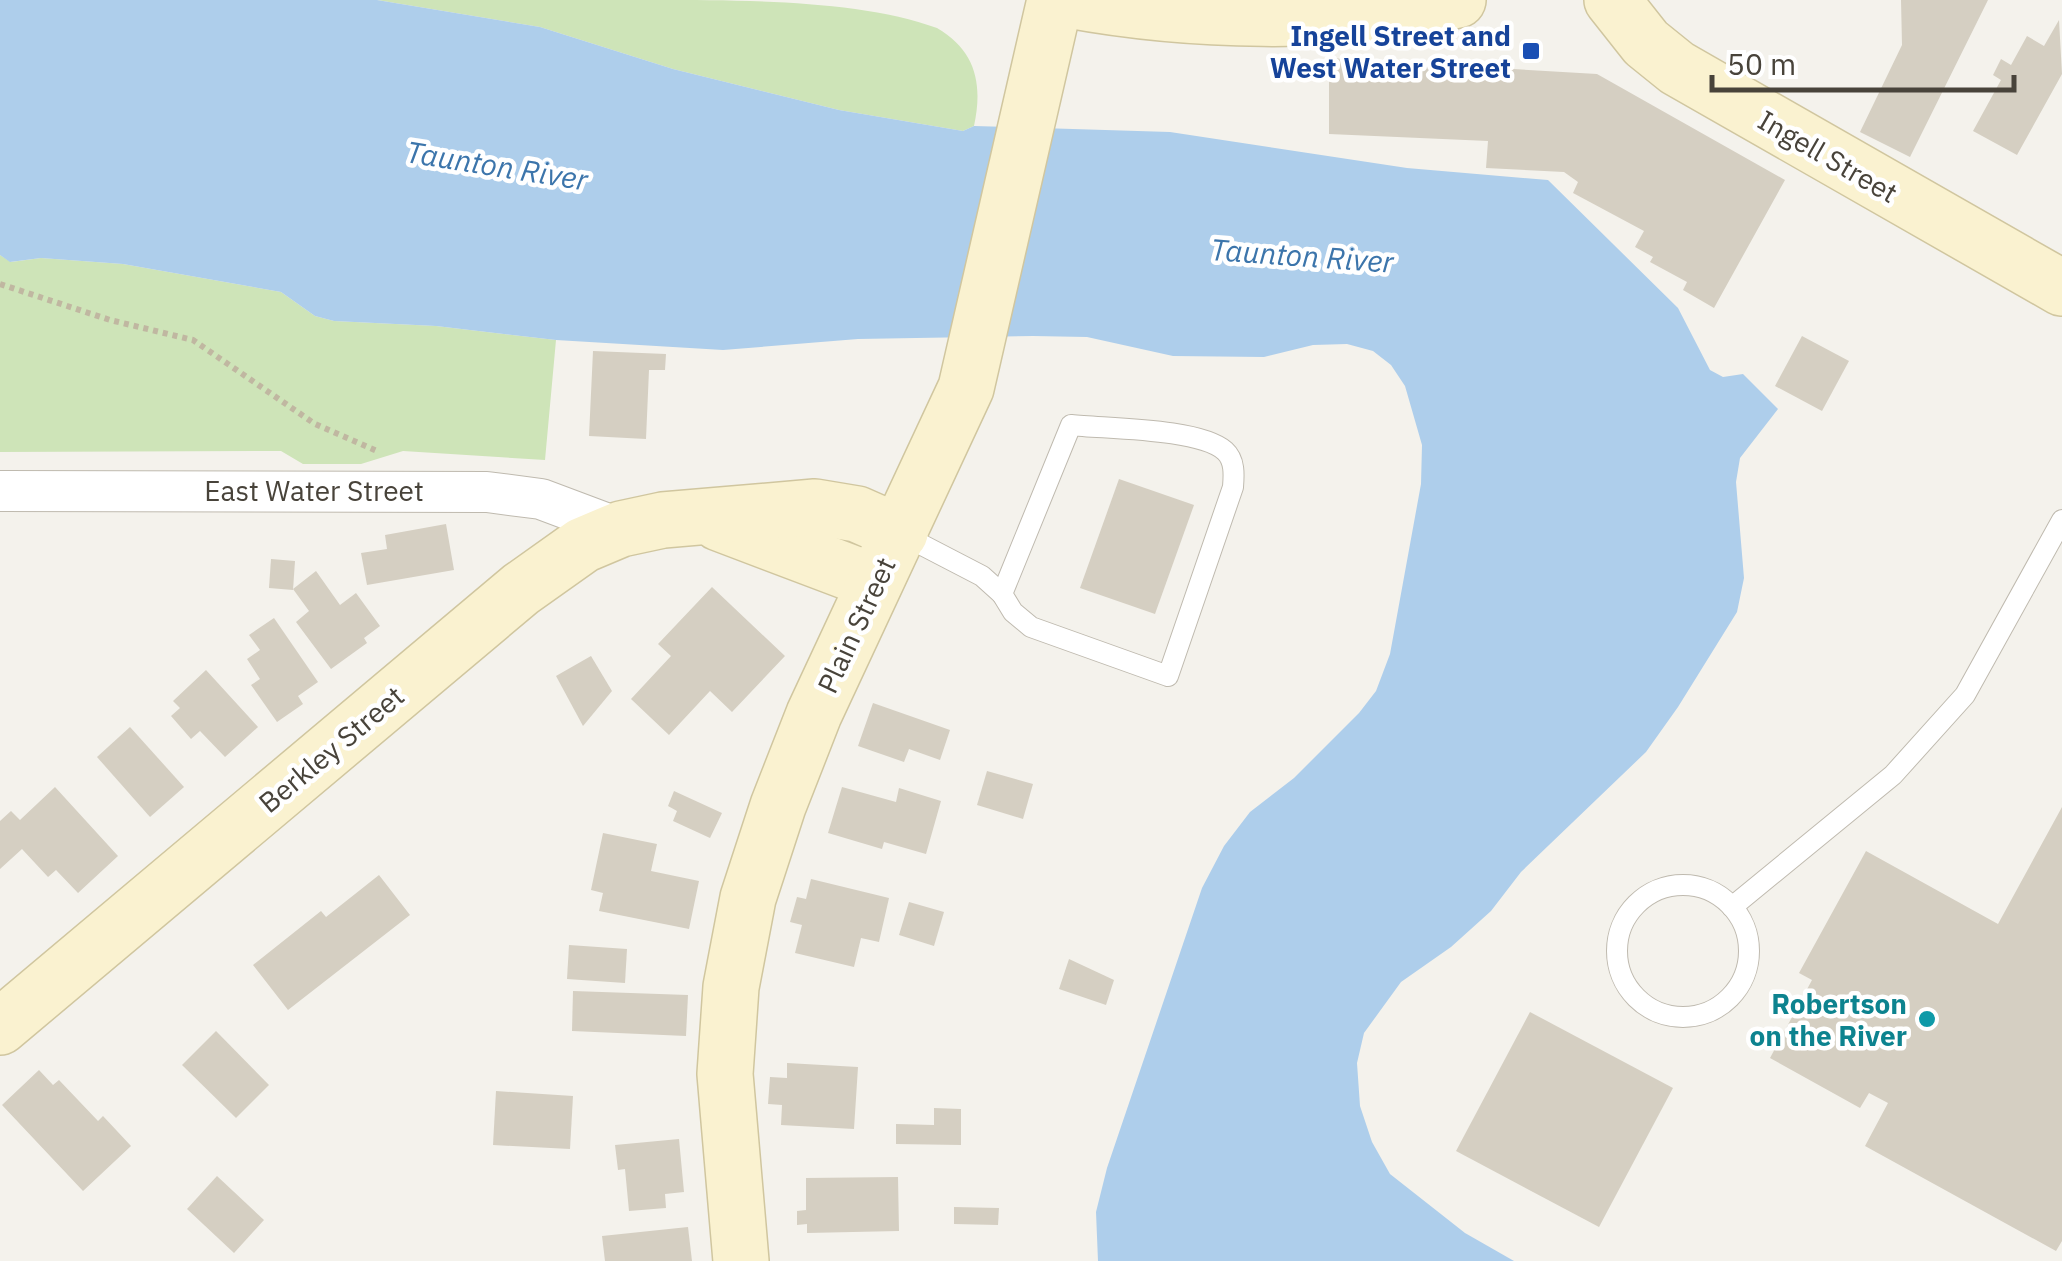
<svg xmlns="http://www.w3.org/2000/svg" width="2062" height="1261" font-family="'IBM Plex Sans',sans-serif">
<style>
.green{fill:#cee4b8}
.water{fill:#aeceeb}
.building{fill:#d5cfc2}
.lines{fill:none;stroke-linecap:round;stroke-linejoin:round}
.lane-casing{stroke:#bfbaaf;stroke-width:22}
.street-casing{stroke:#bfbaaf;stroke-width:42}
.secondary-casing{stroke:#d0c69f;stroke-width:58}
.path{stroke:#c0b7a1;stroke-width:6;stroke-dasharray:5 5;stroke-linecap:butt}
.lane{stroke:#fff;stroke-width:20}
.street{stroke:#fff;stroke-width:40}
.secondary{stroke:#faf2d0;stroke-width:55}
.transit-dot{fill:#1a4fb4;stroke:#fff;stroke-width:4}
.culture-dot{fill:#0f9aa8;stroke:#fff;stroke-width:4}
.labels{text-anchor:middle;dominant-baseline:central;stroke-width:9;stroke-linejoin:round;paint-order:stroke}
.transit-label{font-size:28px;font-weight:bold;fill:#164399;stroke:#fff;text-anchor:end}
.street-label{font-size:28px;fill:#48433a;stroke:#fff}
.culture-label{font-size:28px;font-weight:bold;fill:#0d838f;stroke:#fff;text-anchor:end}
.water-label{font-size:30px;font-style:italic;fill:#3c75ab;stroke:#fff}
</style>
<rect width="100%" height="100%" fill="#f4f2ec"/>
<!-- green -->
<g class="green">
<path d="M377 0C471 0 565 0 659 0 742 0 862 0 937 28 976 51 983 84 974 126L963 131 839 110 673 69 540 27Z"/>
<polygon points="0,255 11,262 41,258 123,264 281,292 315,316 334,321 436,326 556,340 545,460 403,451 361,464 303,464 281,451 0,452"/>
</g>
<!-- water -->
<polygon class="water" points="0,0 377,0 540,27 673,69 839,110 963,131 974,126 1170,132 1407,168 1548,180 1678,308 1710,370 1723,377 1743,374 1778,409 1740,458 1736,482 1744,578 1737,612 1678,707 1646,752 1521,872 1491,911 1451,947 1401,982 1364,1033 1357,1063 1360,1106 1372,1142 1390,1174 1465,1233 1514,1261 1098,1261 1096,1212 1107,1168 1202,888 1224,846 1250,812 1294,778 1359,713 1376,691 1390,654 1421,484 1422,445 1405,386 1391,365 1373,351 1347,344 1313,345 1264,357 1173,356 1087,337 1033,336 858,339 723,350 556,340 436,326 334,321 315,316 281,292 123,264 41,258 10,262 0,255"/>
<!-- building -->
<g class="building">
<polygon points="1901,0 1988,0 1910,157 1860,132 1902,45"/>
<polygon points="2059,20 2062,74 2017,155 1973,131 2001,80 1993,75 2001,59 2011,65 2027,36 2044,46"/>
<polygon points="1329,58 1597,74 1785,180 1714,308 1683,290 1687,282 1650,262 1653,257 1635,247 1644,231 1573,193 1578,182 1564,172 1486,168 1488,141 1329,134"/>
<polygon points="1802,336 1849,361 1822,411 1775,386"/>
<polygon points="593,351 666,354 665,370 649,370 646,439 589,436"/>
<polygon points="1119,479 1194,505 1155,614 1080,588"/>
<polygon points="446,524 454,570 367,585 361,553 387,549 385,535"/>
<polygon points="271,559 295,561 293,590 269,588"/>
<polygon points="316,571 340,605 356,593 380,626 364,638 367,643 331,669 296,622 309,611 293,589"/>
<polygon points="712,587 785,656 732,712 710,691 669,735 631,699 671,656 658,644"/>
<polygon points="274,618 318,682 298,696 303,704 277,722 251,685 260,679 247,659 260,650 249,635"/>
<polygon points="591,656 612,691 583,726 556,676"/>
<polygon points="206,670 258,727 225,757 200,731 191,739 171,716 180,708 173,701"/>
<polygon points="873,703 950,730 940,760 909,749 904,762 858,746"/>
<polygon points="130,727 184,787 150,817 97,757"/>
<polygon points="987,771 1033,784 1023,819 977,805"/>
<polygon points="55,787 118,856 78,893 56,870 48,877 22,849 0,869 0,821 11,811 20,820"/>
<polygon points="842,787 896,802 899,788 941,801 926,854 884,842 882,849 828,833"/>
<polygon points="674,791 722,813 710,838 673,821 677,811 668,806"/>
<polygon points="2062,807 2062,1241 2056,1251 1865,1146 1888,1103 1869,1093 1860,1108 1770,1058 1812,980 1799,973 1866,851 1998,924"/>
<polygon points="603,833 657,844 651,871 699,881 689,929 599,911 603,893 591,890"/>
<polygon points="379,875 410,915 288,1010 253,965 321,911 326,917"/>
<polygon points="811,879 889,898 879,942 861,938 854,967 795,953 802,925 790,922 797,897 806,899"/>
<polygon points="909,902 944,912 934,946 899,935"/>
<polygon points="569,945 627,949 625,983 567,979"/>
<polygon points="1069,959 1114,980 1106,1005 1059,989"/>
<polygon points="573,991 688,995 686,1036 572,1031"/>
<polygon points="1530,1012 1673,1088 1599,1227 1456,1151"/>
<polygon points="216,1031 269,1085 236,1118 182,1065"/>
<polygon points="787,1063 858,1067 854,1129 781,1125 782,1105 768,1104 770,1077 787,1078"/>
<polygon points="39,1070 53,1085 59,1080 98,1121 103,1116 131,1146 83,1191 2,1105"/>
<polygon points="496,1091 573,1096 570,1149 493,1145"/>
<polygon points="934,1108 961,1109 961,1145 896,1144 896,1124 934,1125"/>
<polygon points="679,1139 684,1192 665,1194 666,1208 629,1211 625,1169 618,1170 615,1145"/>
<polygon points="217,1176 264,1220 234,1253 187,1209"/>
<polygon points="898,1177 899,1231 807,1233 807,1224 797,1225 797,1211 806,1210 806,1178"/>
<polygon points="954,1207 999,1208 998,1225 954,1224"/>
<polygon points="688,1227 692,1261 605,1261 602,1236"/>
</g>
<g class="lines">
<defs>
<g id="lane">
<path d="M1071 425C1106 429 1199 428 1225 451 1235 460 1234 475 1233 487L1168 676 1031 627 1013 612 1002 594Z"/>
<polyline points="901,534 982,576 1002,594"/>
<circle cx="1683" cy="951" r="66"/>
<polyline points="1732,907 1893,775 1965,695 2062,520"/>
</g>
<polyline id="street" points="0,491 487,492 541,499 621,529"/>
<g id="secondary">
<path d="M1068 0C1187 22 1339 27 1458 0"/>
<polyline points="1612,0 1646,43 1677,68 2062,288"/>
<polyline points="719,523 875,582"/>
<polyline points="0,1027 521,589 583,545 621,529 663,520 815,507 857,514 900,533"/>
<polyline points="741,1261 725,1074 731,987 748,898 778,806 814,714 966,388 1055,0"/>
</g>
</defs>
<!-- lane casing -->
<use href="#lane" class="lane-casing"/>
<!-- street casing -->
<use href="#street" class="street-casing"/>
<!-- secondary casing -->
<use href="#secondary" class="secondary-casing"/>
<!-- path -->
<polyline class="path" points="0,284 110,320 193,340 315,424 377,451"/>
<!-- lane -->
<use href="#lane" class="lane"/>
<!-- street -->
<use href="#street" class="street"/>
<!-- secondary -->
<use href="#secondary" class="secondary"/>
</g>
<!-- markers -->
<rect class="transit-dot" x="1521" y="41" width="20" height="20" rx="5"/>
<circle class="culture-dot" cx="1927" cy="1019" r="10"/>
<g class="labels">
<!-- transit labels -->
<g class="transit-label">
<text x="1511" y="35">Ingell Street and<tspan x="1511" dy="32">West Water Street</tspan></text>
</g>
<!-- street labels -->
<g class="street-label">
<text transform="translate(1828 156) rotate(30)">Ingell Street</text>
<text x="314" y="490">East Water Street</text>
<text transform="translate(856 625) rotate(-65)">Plain Street</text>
<text transform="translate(331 749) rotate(-40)">Berkley Street</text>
</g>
<!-- culture labels -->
<g class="culture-label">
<text x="1907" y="1003">Robertson<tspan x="1907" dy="32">on the River</tspan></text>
</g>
<!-- water labels -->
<g class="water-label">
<text transform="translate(497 165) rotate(9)">Taunton River</text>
<text transform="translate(1302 255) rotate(4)">Taunton River</text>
</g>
</g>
<!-- scale -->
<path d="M1712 75v15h302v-15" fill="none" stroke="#48433a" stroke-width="5"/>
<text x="1727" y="75" font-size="30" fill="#48433a" stroke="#ffffff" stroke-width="8" paint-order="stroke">50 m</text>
</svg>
